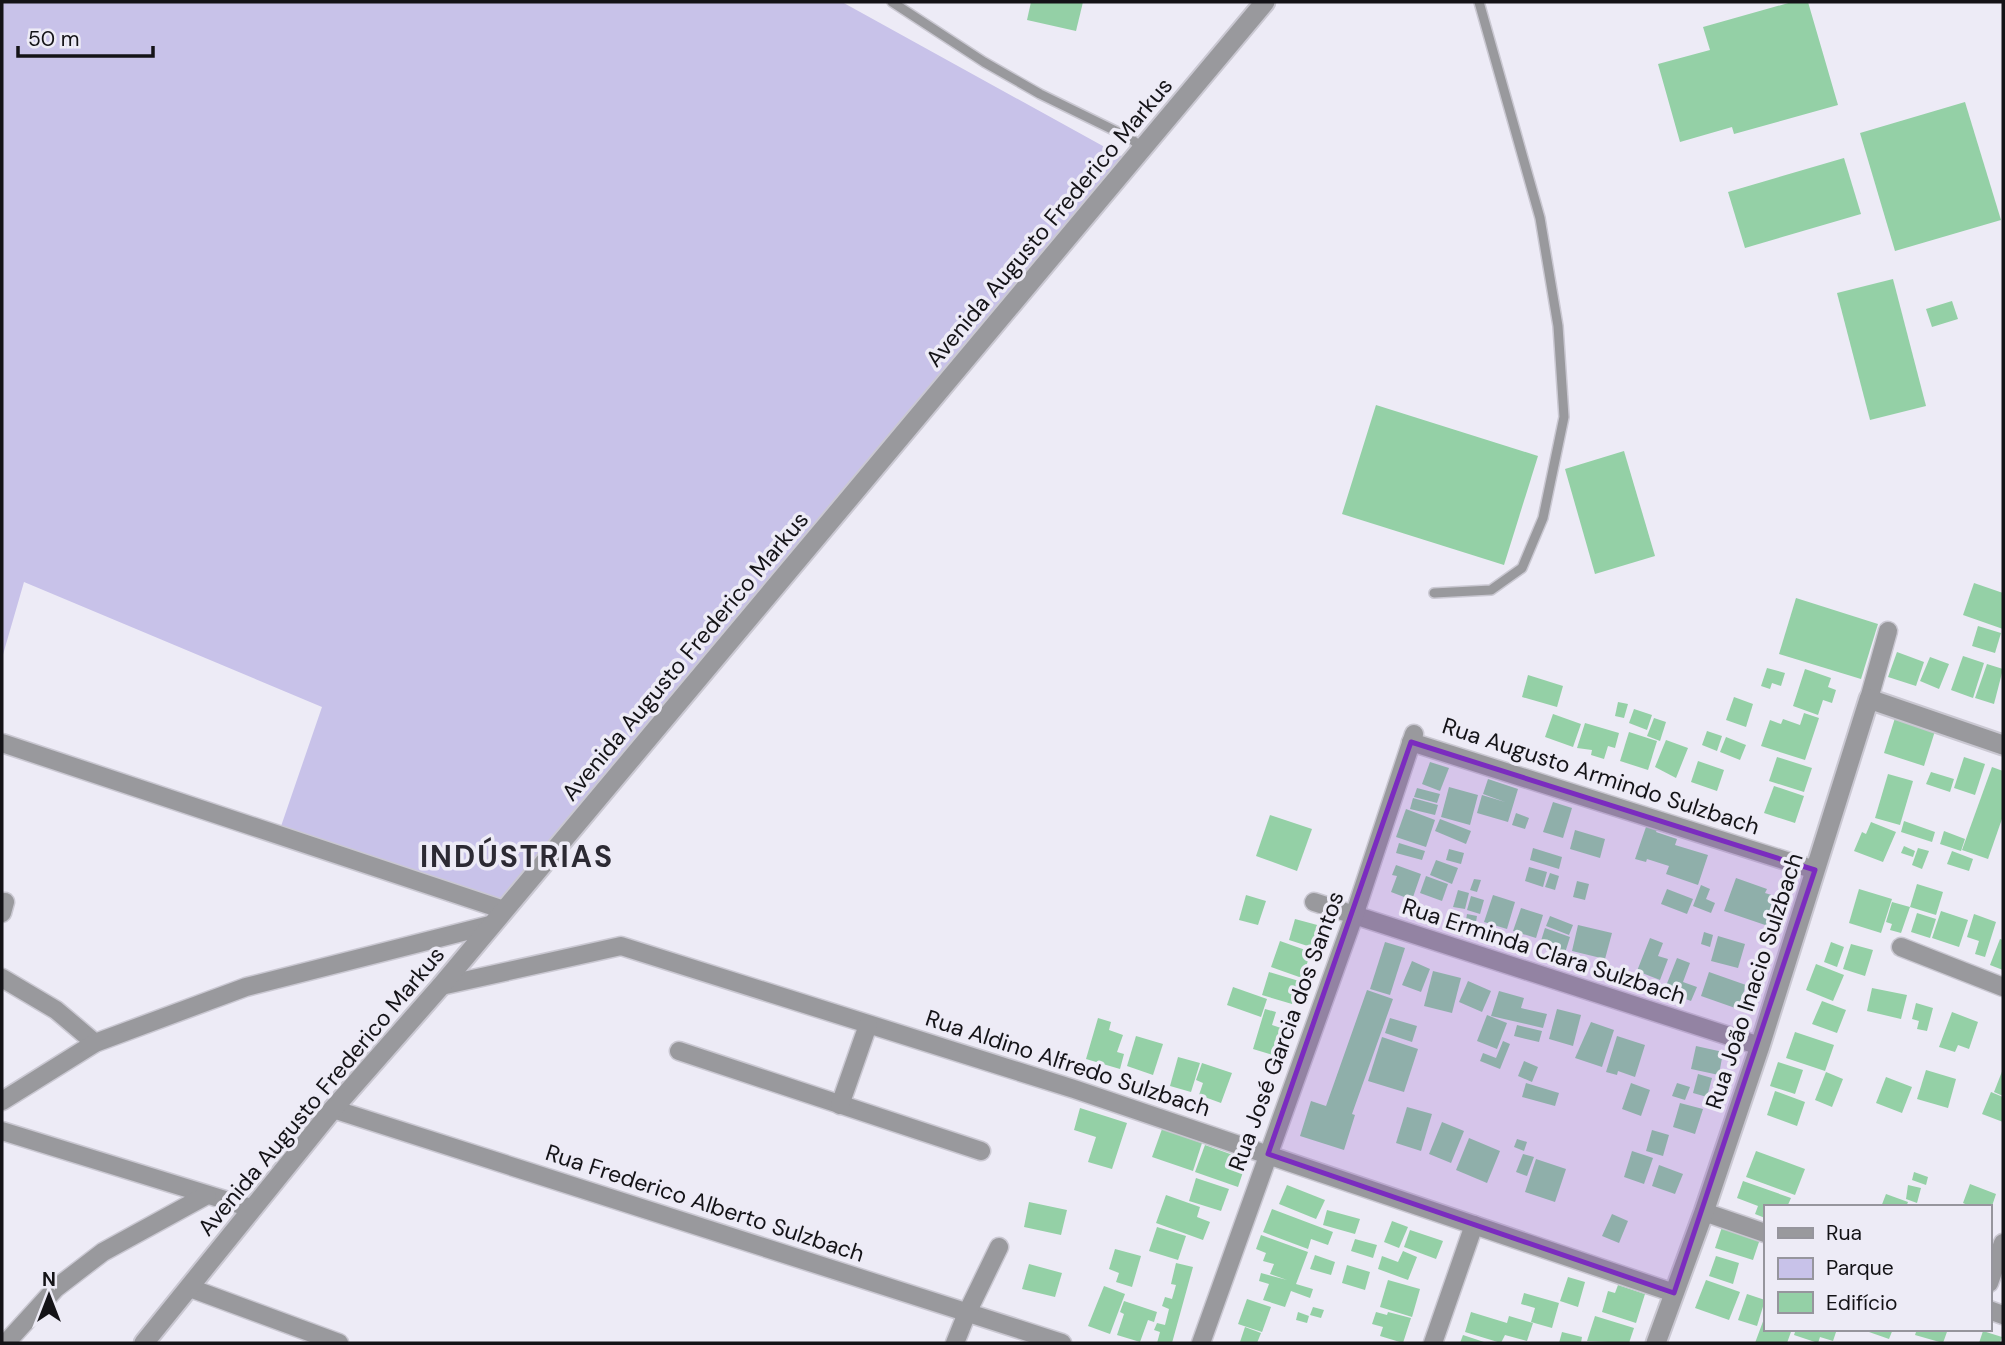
<svg xmlns="http://www.w3.org/2000/svg" width="2005" height="1345" font-family="'DM Sans',sans-serif">
<style>
.green{fill:#c8c2e9}
.building{fill:#94d0a6}
.lines{fill:none;stroke-linecap:round;stroke-linejoin:round}
.service-casing{stroke:#cac8d2;stroke-width:12}
.minor-casing{stroke:#cac8d2;stroke-width:21}
.tertiary-casing{stroke:#cac8d2;stroke-width:23}
.service{stroke:#99999d;stroke-width:9}
.minor{stroke:#99999d;stroke-width:18}
.tertiary{stroke:#99999d;stroke-width:19}
.marked{fill:#7b2cbf;fill-opacity:0.2;stroke:#7b2cbf;stroke-width:5;stroke-linejoin:round}
.labels{text-anchor:middle;dominant-baseline:central;stroke-width:7;stroke-linejoin:round;paint-order:stroke}
.street-label{font-size:23px;fill:#141317;stroke:#edebf6}
.district-label{font-size:30px;font-weight:bold;letter-spacing:2px;fill:#2c2a33;stroke:#edebf6}
</style>
<rect width="100%" height="100%" fill="#edebf6"/>
<!-- green -->
<polygon class="green" points="2,2 842,2 1130,161 504,910 278,835 322,707 24,582 2,658"/>
<!-- building -->
<g class="building">
<polygon points="1031,2 1083,2 1076,31 1027,20"/>
<polygon points="1792,2 1808,2 1838,105 1734,134 1732,127 1680,142 1658,64 1710,50 1703,27"/>
<polygon points="1965,102 2001,220 1895,251 1860,133"/>
<polygon points="1844,158 1861,214 1745,248 1728,192"/>
<polygon points="1893,279 1926,406 1870,420 1837,293"/>
<polygon points="1952,301 1958,319 1932,327 1926,309"/>
<polygon points="1376,405 1538,456 1504,565 1342,514"/>
<polygon points="1624,451 1655,556 1595,574 1565,469"/>
<polygon points="1974,583 2003,593 2003,629 1963,615"/>
<polygon points="1796,598 1878,624 1861,679 1779,654"/>
<polygon points="1978,626 2001,633 1995,653 1972,646"/>
<polygon points="1897,652 1924,662 1916,686 1888,677"/>
<polygon points="1963,656 1984,663 1973,698 1951,690"/>
<polygon points="1930,657 1949,664 1939,689 1920,681"/>
<polygon points="1987,664 2003,669 1994,704 1975,698"/>
<polygon points="1767,668 1785,673 1781,686 1772,683 1770,689 1761,686"/>
<polygon points="1805,669 1831,678 1828,687 1836,690 1832,703 1823,700 1818,715 1793,706"/>
<polygon points="1528,675 1563,686 1557,707 1522,697"/>
<polygon points="1734,697 1753,704 1746,727 1726,720"/>
<polygon points="1618,702 1628,704 1624,718 1615,716"/>
<polygon points="1634,709 1652,715 1647,730 1629,723"/>
<polygon points="1804,713 1819,718 1805,760 1761,746 1770,720 1781,724 1783,719 1800,725"/>
<polygon points="1553,714 1581,724 1573,747 1545,737"/>
<polygon points="1654,718 1666,722 1660,741 1647,736"/>
<polygon points="1895,718 1935,731 1924,766 1884,753"/>
<polygon points="1585,723 1619,733 1615,748 1608,746 1604,759 1591,755 1592,750 1577,748"/>
<polygon points="1707,731 1722,736 1717,751 1702,745"/>
<polygon points="1629,732 1657,741 1648,770 1620,761"/>
<polygon points="1726,737 1746,745 1740,760 1720,752"/>
<polygon points="1666,740 1688,748 1676,778 1655,767"/>
<polygon points="1777,757 1812,768 1804,792 1769,781"/>
<polygon points="1964,757 1985,764 1975,795 1954,788"/>
<polygon points="1698,761 1724,770 1717,791 1691,782"/>
<polygon points="1430,762 1449,768 1440,791 1422,784"/>
<polygon points="1992,767 2003,771 2003,816 1988,859 1962,850"/>
<polygon points="1931,772 1954,779 1950,792 1926,784"/>
<polygon points="1888,774 1913,781 1900,825 1875,818"/>
<polygon points="1488,779 1518,789 1508,822 1477,813 1482,795 1505,802 1483,794"/>
<polygon points="1774,786 1804,796 1795,823 1764,813"/>
<polygon points="1449,787 1478,795 1470,825 1441,817"/>
<polygon points="1417,788 1440,794 1437,803 1414,797"/>
<polygon points="1413,798 1438,805 1435,815 1410,809"/>
<polygon points="1553,802 1572,808 1563,838 1543,832"/>
<polygon points="1406,809 1435,820 1426,847 1396,837"/>
<polygon points="1516,813 1529,818 1525,829 1512,825"/>
<polygon points="1270,815 1312,829 1297,871 1256,856"/>
<polygon points="1440,819 1471,831 1466,844 1435,831"/>
<polygon points="1904,821 1935,832 1932,842 1901,832"/>
<polygon points="1871,822 1896,832 1883,862 1854,851 1862,832 1866,834"/>
<polygon points="1647,824 1658,828 1656,832 1677,839 1675,845 1708,855 1698,885 1666,874 1669,866 1647,859 1646,862 1635,859"/>
<polygon points="1575,830 1605,839 1600,858 1570,849"/>
<polygon points="1944,831 1965,839 1961,851 1940,844"/>
<polygon points="1399,843 1425,851 1422,860 1396,853"/>
<polygon points="1904,846 1915,851 1913,857 1901,853"/>
<polygon points="1533,848 1562,857 1559,869 1530,860"/>
<polygon points="1918,848 1929,851 1922,869 1912,865"/>
<polygon points="1449,849 1464,853 1461,864 1446,860"/>
<polygon points="1952,851 1973,859 1969,871 1947,864"/>
<polygon points="1436,860 1458,868 1452,884 1430,875"/>
<polygon points="1396,865 1421,874 1412,900 1391,892 1397,876 1392,875"/>
<polygon points="1529,867 1547,872 1543,887 1525,881"/>
<polygon points="1550,873 1559,876 1555,890 1545,887"/>
<polygon points="1426,876 1448,884 1442,901 1420,893"/>
<polygon points="1736,878 1767,889 1765,893 1775,896 1771,906 1778,908 1771,927 1724,911"/>
<polygon points="1474,879 1481,880 1477,892 1470,890"/>
<polygon points="1577,881 1589,884 1585,900 1573,897"/>
<polygon points="1917,884 1943,892 1936,915 1910,907"/>
<polygon points="1701,885 1710,889 1706,899 1715,903 1711,913 1693,906"/>
<polygon points="1667,889 1693,899 1687,914 1661,904"/>
<polygon points="1859,889 1892,899 1881,933 1849,923"/>
<polygon points="1458,890 1469,893 1465,909 1453,907"/>
<polygon points="1246,895 1266,901 1258,925 1239,920"/>
<polygon points="1493,895 1515,902 1507,929 1484,922"/>
<polygon points="1471,896 1484,900 1480,914 1467,910"/>
<polygon points="1892,902 1910,907 1901,933 1890,930 1892,924 1886,922"/>
<polygon points="1521,908 1543,915 1536,938 1513,931"/>
<polygon points="1941,911 1968,920 1959,947 1932,938"/>
<polygon points="1917,913 1936,919 1930,938 1911,932"/>
<polygon points="1467,914 1477,916 1475,928 1465,926"/>
<polygon points="1974,914 1996,922 1985,957 1975,954 1979,941 1967,937"/>
<polygon points="1550,916 1573,925 1569,935 1546,926"/>
<polygon points="1295,919 1321,926 1314,948 1289,940"/>
<polygon points="1578,925 1612,933 1605,959 1572,951"/>
<polygon points="1545,928 1570,937 1565,953 1540,944"/>
<polygon points="1704,932 1713,935 1710,947 1701,944"/>
<polygon points="1718,936 1745,944 1738,968 1711,961"/>
<polygon points="1650,938 1663,943 1658,956 1668,959 1660,980 1637,971"/>
<polygon points="2000,939 2003,940 2003,970 1990,965"/>
<polygon points="1280,941 1311,952 1302,978 1271,967"/>
<polygon points="1385,942 1405,948 1390,995 1370,989"/>
<polygon points="1831,942 1844,947 1837,967 1824,962"/>
<polygon points="1851,944 1873,950 1865,976 1843,969"/>
<polygon points="1677,958 1690,963 1683,982 1697,987 1691,1001 1664,991"/>
<polygon points="1412,961 1430,969 1421,992 1402,985"/>
<polygon points="1816,964 1844,975 1833,1001 1806,990"/>
<polygon points="1433,971 1461,978 1452,1013 1424,1006"/>
<polygon points="1269,972 1299,981 1292,1004 1262,995"/>
<polygon points="1709,972 1746,985 1738,1009 1701,996"/>
<polygon points="1468,981 1491,991 1482,1012 1459,1002"/>
<polygon points="1233,987 1267,999 1261,1017 1227,1005"/>
<polygon points="1872,988 1907,995 1901,1019 1867,1011"/>
<polygon points="1367,990 1393,999 1352,1114 1355,1115 1344,1150 1300,1136 1311,1101 1326,1106"/>
<polygon points="1499,991 1524,998 1521,1008 1547,1014 1543,1028 1491,1016"/>
<polygon points="1822,1001 1846,1010 1837,1033 1812,1024"/>
<polygon points="1916,1003 1933,1008 1927,1031 1917,1029 1919,1021 1912,1019"/>
<polygon points="1265,1009 1276,1012 1272,1025 1284,1029 1276,1056 1253,1049"/>
<polygon points="1557,1009 1581,1015 1573,1046 1549,1039"/>
<polygon points="1952,1012 1978,1022 1969,1049 1958,1045 1955,1052 1939,1047"/>
<polygon points="1487,1015 1507,1023 1497,1049 1477,1041"/>
<polygon points="1098,1018 1111,1022 1109,1030 1123,1035 1117,1052 1124,1054 1120,1069 1086,1059"/>
<polygon points="1390,1018 1417,1026 1412,1042 1385,1033"/>
<polygon points="1591,1022 1614,1030 1602,1067 1575,1058"/>
<polygon points="1517,1025 1542,1031 1539,1042 1514,1036"/>
<polygon points="1795,1032 1834,1045 1825,1071 1786,1058"/>
<polygon points="1136,1036 1163,1044 1153,1075 1127,1066"/>
<polygon points="1617,1036 1645,1045 1635,1077 1618,1071 1617,1075 1606,1072"/>
<polygon points="1382,1037 1418,1049 1404,1092 1368,1081"/>
<polygon points="1503,1041 1510,1044 1500,1069 1480,1061 1483,1053 1496,1058"/>
<polygon points="1696,1046 1723,1052 1719,1075 1691,1069"/>
<polygon points="1178,1057 1200,1063 1191,1092 1170,1086"/>
<polygon points="1524,1061 1538,1067 1532,1082 1518,1076"/>
<polygon points="1778,1062 1803,1070 1795,1094 1770,1086"/>
<polygon points="1202,1063 1232,1073 1221,1103 1199,1095 1203,1083 1196,1080"/>
<polygon points="2003,1069 2003,1096 1994,1092"/>
<polygon points="1926,1070 1956,1079 1948,1108 1917,1099"/>
<polygon points="1826,1072 1843,1079 1832,1107 1815,1100"/>
<polygon points="1698,1074 1712,1078 1707,1097 1693,1093"/>
<polygon points="1886,1077 1912,1087 1902,1113 1876,1103"/>
<polygon points="1526,1083 1559,1093 1555,1106 1522,1097"/>
<polygon points="1631,1083 1650,1090 1641,1116 1622,1109"/>
<polygon points="1677,1083 1690,1087 1685,1100 1672,1096"/>
<polygon points="1775,1091 1805,1102 1797,1126 1767,1115"/>
<polygon points="1991,1092 2003,1097 2003,1122 1982,1114"/>
<polygon points="1680,1103 1703,1109 1695,1134 1673,1127"/>
<polygon points="1407,1107 1432,1114 1421,1151 1396,1143"/>
<polygon points="1080,1108 1127,1123 1112,1169 1088,1162 1096,1137 1074,1130"/>
<polygon points="1442,1122 1464,1131 1451,1163 1429,1154"/>
<polygon points="1162,1129 1202,1143 1193,1171 1152,1157"/>
<polygon points="1652,1130 1669,1135 1663,1156 1646,1151"/>
<polygon points="1469,1138 1500,1151 1487,1183 1456,1170"/>
<polygon points="1517,1139 1527,1142 1524,1151 1514,1147"/>
<polygon points="1205,1145 1247,1160 1238,1187 1195,1172"/>
<polygon points="1632,1151 1653,1158 1644,1184 1624,1177"/>
<polygon points="1756,1151 1805,1169 1795,1195 1746,1177"/>
<polygon points="1523,1154 1534,1157 1527,1176 1516,1172"/>
<polygon points="1536,1159 1566,1169 1555,1202 1525,1192"/>
<polygon points="1659,1165 1683,1174 1675,1194 1652,1186"/>
<polygon points="1914,1172 1928,1177 1926,1185 1912,1180"/>
<polygon points="1196,1178 1229,1189 1221,1211 1189,1201"/>
<polygon points="1743,1181 1791,1198 1787,1207 1765,1207 1765,1218 1755,1214 1758,1206 1737,1198"/>
<polygon points="1970,1184 1996,1194 1990,1212 1989,1207 1972,1207 1963,1203"/>
<polygon points="1287,1185 1325,1200 1316,1219 1279,1204"/>
<polygon points="1908,1185 1921,1188 1917,1203 1906,1199"/>
<polygon points="1886,1194 1908,1202 1906,1207 1881,1207"/>
<polygon points="1166,1195 1200,1207 1197,1217 1210,1222 1203,1240 1156,1223"/>
<polygon points="1029,1202 1067,1210 1061,1235 1024,1227"/>
<polygon points="1272,1209 1333,1232 1328,1245 1311,1239 1308,1249 1263,1232"/>
<polygon points="1327,1210 1360,1219 1355,1234 1323,1225"/>
<polygon points="1612,1214 1628,1221 1619,1243 1602,1236"/>
<polygon points="1392,1221 1408,1227 1399,1248 1384,1242"/>
<polygon points="1157,1227 1186,1236 1178,1260 1149,1251"/>
<polygon points="1722,1227 1760,1239 1753,1260 1715,1248"/>
<polygon points="1410,1230 1443,1241 1436,1259 1404,1247"/>
<polygon points="1261,1235 1308,1252 1296,1284 1313,1289 1310,1298 1291,1291 1285,1307 1263,1300 1269,1284 1259,1281 1261,1273 1287,1280 1270,1274 1274,1264 1263,1261 1266,1253 1256,1249"/>
<polygon points="1355,1239 1377,1245 1373,1258 1351,1251"/>
<polygon points="1115,1249 1141,1256 1132,1287 1116,1282 1119,1273 1109,1269"/>
<polygon points="1403,1251 1417,1257 1408,1280 1378,1269 1382,1256 1398,1262"/>
<polygon points="1315,1255 1335,1262 1331,1275 1310,1269"/>
<polygon points="1716,1256 1739,1263 1733,1284 1709,1276"/>
<polygon points="1176,1263 1193,1267 1172,1343 1157,1343 1160,1332 1154,1330 1157,1323 1165,1325 1169,1309 1162,1306 1165,1297 1172,1299 1176,1285 1171,1284"/>
<polygon points="1029,1264 1062,1273 1055,1297 1022,1289"/>
<polygon points="1347,1265 1370,1272 1365,1290 1342,1283"/>
<polygon points="1568,1277 1585,1282 1578,1307 1560,1301"/>
<polygon points="1388,1280 1420,1289 1412,1317 1380,1307"/>
<polygon points="1706,1280 1740,1292 1729,1320 1695,1308"/>
<polygon points="1618,1285 1645,1294 1636,1323 1602,1312 1608,1291 1615,1293"/>
<polygon points="1104,1286 1125,1294 1110,1334 1088,1326"/>
<polygon points="1524,1293 1559,1303 1552,1328 1531,1322 1535,1308 1521,1304"/>
<polygon points="1747,1294 1765,1300 1757,1326 1738,1320"/>
<polygon points="1247,1299 1271,1307 1262,1332 1238,1324"/>
<polygon points="1124,1301 1157,1312 1154,1322 1148,1320 1140,1342 1117,1335 1124,1314 1120,1312"/>
<polygon points="1313,1307 1324,1310 1321,1318 1310,1315"/>
<polygon points="1298,1312 1309,1316 1307,1323 1296,1320"/>
<polygon points="1376,1312 1387,1315 1388,1312 1411,1318 1403,1343 1380,1336 1383,1327 1372,1324"/>
<polygon points="1471,1312 1507,1323 1509,1316 1533,1323 1527,1341 1505,1335 1501,1343 1465,1332"/>
<polygon points="1595,1316 1634,1328 1629,1343 1587,1341"/>
<polygon points="1765,1316 1765,1329 1792,1329 1787,1343 1755,1343"/>
<polygon points="1245,1327 1261,1333 1257,1343 1240,1342"/>
<polygon points="1796,1329 1837,1329 1833,1341 1820,1337 1818,1343 1794,1335"/>
<polygon points="1870,1329 1893,1329 1889,1339 1869,1332"/>
<polygon points="1917,1329 1948,1329 1943,1343 1915,1335"/>
<polygon points="1983,1331 2002,1337 2000,1343 1979,1343"/>
<polygon points="1562,1332 1582,1337 1581,1343 1559,1343"/>
<polygon points="1463,1335 1487,1343 1460,1343"/>
</g>
<g class="lines">
<defs>
<g id="service">
<polyline points="892,2 984,62 1040,94 1130,138 1141,147"/>
<polyline points="1434,593 1491,590 1522,568 1543,518 1564,417 1558,326 1540,218 1479,2"/>
</g>
<g id="minor">
<polyline points="1869,699 1888,631"/>
<polyline points="1411,742 1815,870"/>
<polyline points="2,743 504,910"/>
<polyline points="1314,902 1760,1046"/>
<polyline points="2,913 5,902"/>
<polyline points="1901,947 2003,987"/>
<polyline points="2,978 56,1010 95,1043"/>
<polyline points="441,986 621,946 1074,1089 1674,1293"/>
<polyline points="679,1051 981,1151"/>
<polyline points="2,1101 95,1043 246,987 490,925"/>
<polyline points="840,1105 868,1025"/>
<polyline points="333,1109 1062,1343"/>
<polyline points="2,1131 251,1208"/>
<polyline points="1704,1212 1765,1233"/>
<polyline points="1989,1283 2003,1243"/>
<polyline points="190,1288 339,1343"/>
<polyline points="1989,1310 2003,1315"/>
<polyline points="6,1343 56,1288 103,1252 207,1195"/>
<polyline points="955,1343 967,1313 999,1247"/>
<polyline points="1201,1343 1354,916 1414,734"/>
<polyline points="1433,1343 1474,1225"/>
</g>
<g id="tertiary">
<polyline points="144,1343 333,1109 441,986 1265,2"/>
<polyline points="1656,1343 1704,1212 1760,1046 1869,699 2003,745"/>
</g>
</defs>
<!-- service casing -->
<use href="#service" class="service-casing"/>
<!-- minor casing -->
<use href="#minor" class="minor-casing"/>
<!-- tertiary casing -->
<use href="#tertiary" class="tertiary-casing"/>
<!-- service -->
<use href="#service" class="service"/>
<!-- minor -->
<use href="#minor" class="minor"/>
<!-- tertiary -->
<use href="#tertiary" class="tertiary"/>
</g>
<!-- marked area -->
<path class="marked" d="M1411 742 1815 870 1674 1293 1268 1154Z"/>
<g class="labels">
<!-- street labels -->
<g class="street-label">
<text transform="translate(1049 222) rotate(-50)">Avenida Augusto Frederico Markus</text>
<text transform="translate(685 656) rotate(-50)">Avenida Augusto Frederico Markus</text>
<text transform="translate(1601 776) rotate(18)">Rua Augusto Armindo Sulzbach</text>
<text transform="translate(1544 951) rotate(18)">Rua Erminda Clara Sulzbach</text>
<text transform="translate(1754 981) rotate(-72)">Rua João Inacio Sulzbach</text>
<text transform="translate(1286 1031) rotate(-70)">Rua José Garcia dos Santos</text>
<text transform="translate(1068 1063) rotate(18)">Rua Aldino Alfredo Sulzbach</text>
<text transform="translate(321 1091) rotate(-50)">Avenida Augusto Frederico Markus</text>
<text transform="translate(705 1203) rotate(18)">Rua Frederico Alberto Sulzbach</text>
</g>
<!-- district labels -->
<g class="district-label">
<text x="517" y="856">INDÚSTRIAS</text>
</g>
</g>
<!-- border -->
<rect width="2005" height="1345" fill="none" stroke="#141317" stroke-width="7"/>
<!-- legend -->
<rect x="1764" y="1205" width="228" height="126" fill="#edebf6" stroke="#96959d" stroke-width="2"/>
<rect x="1778" y="1228" width="35" height="10" fill="#99999d" stroke="#96959d" stroke-width="2"/>
<text x="1826" y="1240" font-size="21" fill="#141317">Rua</text>
<rect x="1778" y="1258" width="35" height="21" fill="#c8c2e9" stroke="#96959d" stroke-width="2"/>
<text x="1826" y="1275" font-size="21" fill="#141317">Parque</text>
<rect x="1778" y="1292" width="35" height="21" fill="#94d0a6" stroke="#96959d" stroke-width="2"/>
<text x="1826" y="1310" font-size="21" fill="#141317">Edifício</text>
<!-- north arrow -->
<g transform="translate(49 1296)" stroke="#edebf6" stroke-width="5" paint-order="stroke">
<path d="M0-5L12 26L0 18L-12 26Z" fill="#141317"/>
<text y="-10" font-size="19" font-weight="bold" text-anchor="middle" fill="#141317">N</text>
</g>
<!-- scale -->
<path d="M18 46v10h135v-10" fill="none" stroke="#141317" stroke-width="3.5"/>
<text x="28" y="46" font-size="21" fill="#141317" stroke="#edebf6" stroke-width="5" paint-order="stroke">50 m</text>
</svg>
